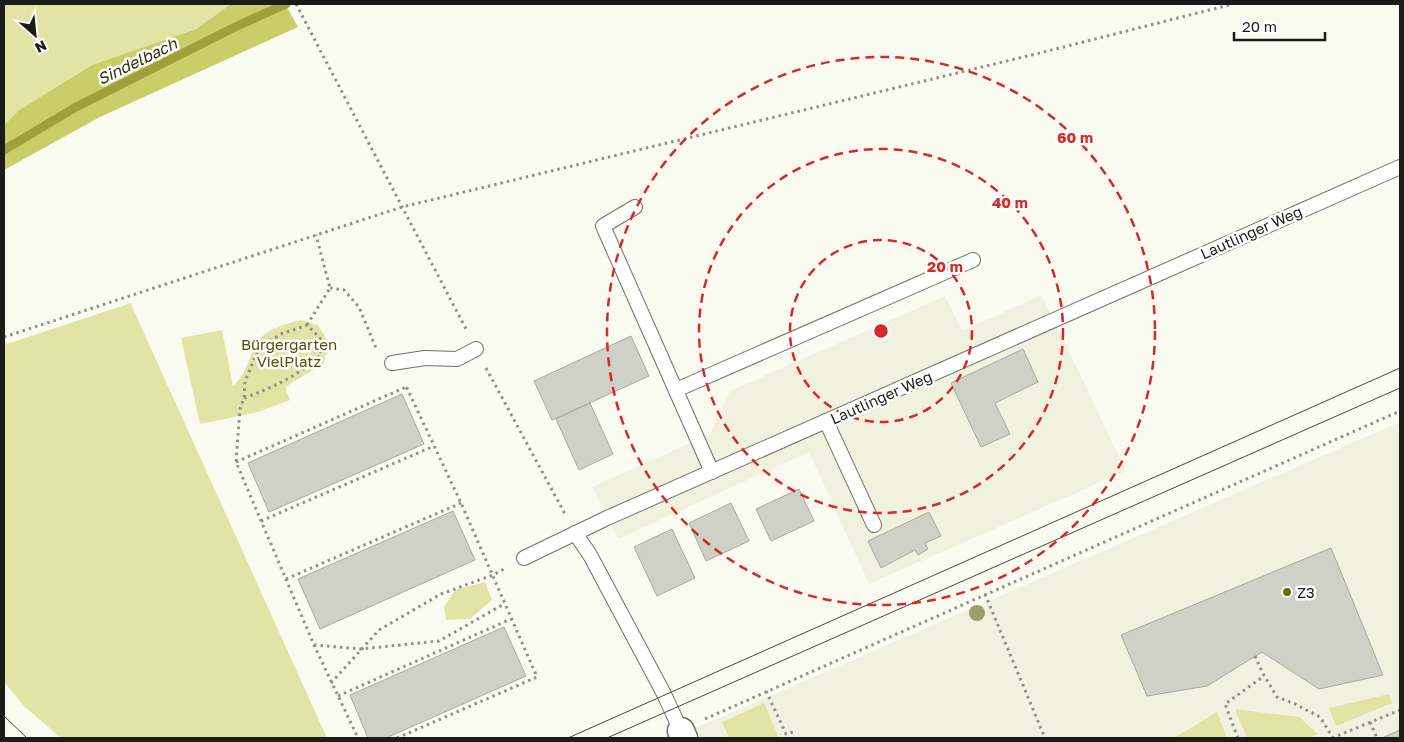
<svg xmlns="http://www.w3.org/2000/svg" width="1404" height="742" font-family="'Golos Text',sans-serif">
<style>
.built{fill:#f0f2df}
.green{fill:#e1e4a5}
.forest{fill:#cace69}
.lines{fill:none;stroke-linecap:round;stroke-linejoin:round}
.stream{stroke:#9fa13a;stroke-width:9}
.building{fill:#d0d1c6;stroke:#a8a99f}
.lane-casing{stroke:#707067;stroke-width:16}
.street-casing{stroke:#707067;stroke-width:29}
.path{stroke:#90918a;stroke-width:3;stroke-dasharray:2.5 4;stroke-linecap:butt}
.lane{stroke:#fff;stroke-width:14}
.street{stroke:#fff;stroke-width:26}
.tram{stroke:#484943;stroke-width:1}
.tree{fill:#9c9e6c}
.ring{fill:none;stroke:#d62828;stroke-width:2.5;stroke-dasharray:9 6}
.poi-dot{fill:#6c6d10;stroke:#fff;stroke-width:2}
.labels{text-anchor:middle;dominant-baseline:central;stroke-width:5;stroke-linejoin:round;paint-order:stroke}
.street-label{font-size:15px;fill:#1b1c18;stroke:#fff}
.park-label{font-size:15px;fill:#505100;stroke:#fff}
.poi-label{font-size:15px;fill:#1b1c18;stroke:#fff;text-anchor:start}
.water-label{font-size:16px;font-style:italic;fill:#303104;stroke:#fff}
.centre{fill:#d62828;stroke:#fff;stroke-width:2.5}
.ring-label{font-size:15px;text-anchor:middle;font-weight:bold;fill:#d62828;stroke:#fff;stroke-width:5;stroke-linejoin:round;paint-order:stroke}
</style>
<rect width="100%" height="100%" fill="#fafbf0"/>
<!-- built -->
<g class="built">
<polygon points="1042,295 1126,471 869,584 809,452 618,539 592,487 710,434 730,391 945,296 962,331"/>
<polygon points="1400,422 1400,738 670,738 724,716"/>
</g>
<!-- green -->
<g class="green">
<polygon points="4,4 231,4 196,29 92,65 19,110 4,125"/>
<polygon points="131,303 134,311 327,738 61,738 24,706 4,682 4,345"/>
<path d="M301 320 318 325 330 345 323 364 285 387 290 400 258 412 200 424 181 338 222 330 233 386C247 374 248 359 256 344 265 329 285 324 301 320Z"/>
<polygon points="485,582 492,600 470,619 446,620 444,607 455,590"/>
<polygon points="1389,694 1392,703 1336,726 1329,708"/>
<polygon points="764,703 779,738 729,738 722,722"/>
<polygon points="1235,709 1299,717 1318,734 1308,738 1247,738"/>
<polygon points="1217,712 1227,738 1174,738"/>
</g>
<!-- forest -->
<polygon class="forest" points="231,4 285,4 298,27 100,117 4,170 4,125 19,110 92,65 196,29"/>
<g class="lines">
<!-- stream -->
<polyline class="stream" points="4,150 76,107 235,27 286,4"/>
</g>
<!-- building -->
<g class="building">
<polygon points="631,336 649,376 552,420 534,381"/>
<polygon points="1023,349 1038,382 995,403 1010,434 981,447 951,383"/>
<polygon points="402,394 424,444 269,512 248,463"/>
<polygon points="590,403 613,454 579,470 556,419"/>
<polygon points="799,489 814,521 771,541 756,509"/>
<polygon points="731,503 749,541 706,561 689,523"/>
<polygon points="453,511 475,560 320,629 298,579"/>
<polygon points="929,512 941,536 925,543 928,549 918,555 915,550 881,568 868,541"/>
<polygon points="672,529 695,578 657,596 634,547"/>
<polygon points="1331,548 1383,675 1319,689 1262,652 1207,686 1147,696 1121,635"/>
<polygon points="504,627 526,676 386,738 368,738 350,695"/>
<polygon points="1400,730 1400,738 1382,738"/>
</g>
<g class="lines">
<defs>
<g id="lane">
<polyline points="635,207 603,226 712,472"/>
<polyline points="392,363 425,358 457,359 476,349"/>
<polyline points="676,390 973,260"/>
<polyline points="826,421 874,525"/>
<polyline points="575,533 590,555 664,694 681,731"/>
<polyline points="524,558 607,518 1400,167"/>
</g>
<polyline id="street" points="681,731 684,738"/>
</defs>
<!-- lane casing -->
<use href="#lane" class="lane-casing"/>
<!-- street casing -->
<use href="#street" class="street-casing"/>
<!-- path -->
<g class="path">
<polyline points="296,4 466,329"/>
<polyline points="330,288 344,290 359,307 376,348"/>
<polyline points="307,325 330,288 316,235"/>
<polyline points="4,337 402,207 1040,53 1233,4"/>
<polyline points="486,368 565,514"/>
<path d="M244 398C274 387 296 377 321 355L320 338 307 325 281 334 259 348 245 381 244 398 240 409 236 462 314 645 358 738"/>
<polyline points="236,462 406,387"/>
<polyline points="261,521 434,446"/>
<polyline points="286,579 461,503"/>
<polyline points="985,594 1045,738"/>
<polyline points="314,645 361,649 439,641 504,604"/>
<polyline points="1255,656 1262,672 1277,697 1295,704 1320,717 1333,738"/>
<polyline points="331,683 379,630 441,594 493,575 506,568"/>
<polyline points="766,691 786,734 793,732"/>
<polyline points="338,696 511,619"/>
<polyline points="705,719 1400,411"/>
<polyline points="1370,722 1377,738"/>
<polyline points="397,738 537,677 461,503 405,384"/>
<polyline points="1238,738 1225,704 1264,676"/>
<polyline points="1332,738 1400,710"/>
</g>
<!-- lane -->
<use href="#lane" class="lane"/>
<!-- street -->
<use href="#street" class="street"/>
<!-- tram -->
<g class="tram">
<polyline points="4,716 27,738"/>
<polyline points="568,738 1400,368"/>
<polyline points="607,738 1400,388"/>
</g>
</g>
<!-- trees -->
<circle class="tree" cx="977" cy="613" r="8"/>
<!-- distance rings -->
<g class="ring">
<circle cx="881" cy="331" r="91"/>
<circle cx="881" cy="331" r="182"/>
<circle cx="881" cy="331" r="274"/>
</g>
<!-- markers -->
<circle class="poi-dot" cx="1287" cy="592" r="5"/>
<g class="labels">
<!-- street labels -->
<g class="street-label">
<text transform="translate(1251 232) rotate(-24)">Lautlinger Weg</text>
<text transform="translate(881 397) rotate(-24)">Lautlinger Weg</text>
</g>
<!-- park labels -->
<g class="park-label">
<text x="289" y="344">Bürgergarten<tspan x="289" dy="17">VielPlatz</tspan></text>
</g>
<!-- poi labels -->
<g class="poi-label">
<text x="1297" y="592">Z3</text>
</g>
<!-- water labels -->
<g class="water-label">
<text transform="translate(137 61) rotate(-26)">Sindelbach</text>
</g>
</g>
<circle cx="881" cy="331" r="8" class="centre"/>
<g class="ring-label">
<text x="1075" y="143">60 m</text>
<text x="1010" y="208">40 m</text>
<text x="945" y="272">20 m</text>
</g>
<!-- border -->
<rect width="1404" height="742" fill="none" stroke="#1b1c18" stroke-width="10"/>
<!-- north arrow -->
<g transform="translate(35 35) rotate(153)" stroke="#ffffff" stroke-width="4" paint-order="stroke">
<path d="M0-4L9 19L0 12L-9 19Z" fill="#1b1c18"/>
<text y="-8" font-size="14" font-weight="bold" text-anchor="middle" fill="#1b1c18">N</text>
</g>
<!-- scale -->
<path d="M1234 32v8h91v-8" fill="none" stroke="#1b1c18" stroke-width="2.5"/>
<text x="1242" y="32" font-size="15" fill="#1b1c18" stroke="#ffffff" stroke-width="4" paint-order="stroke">20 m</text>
</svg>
